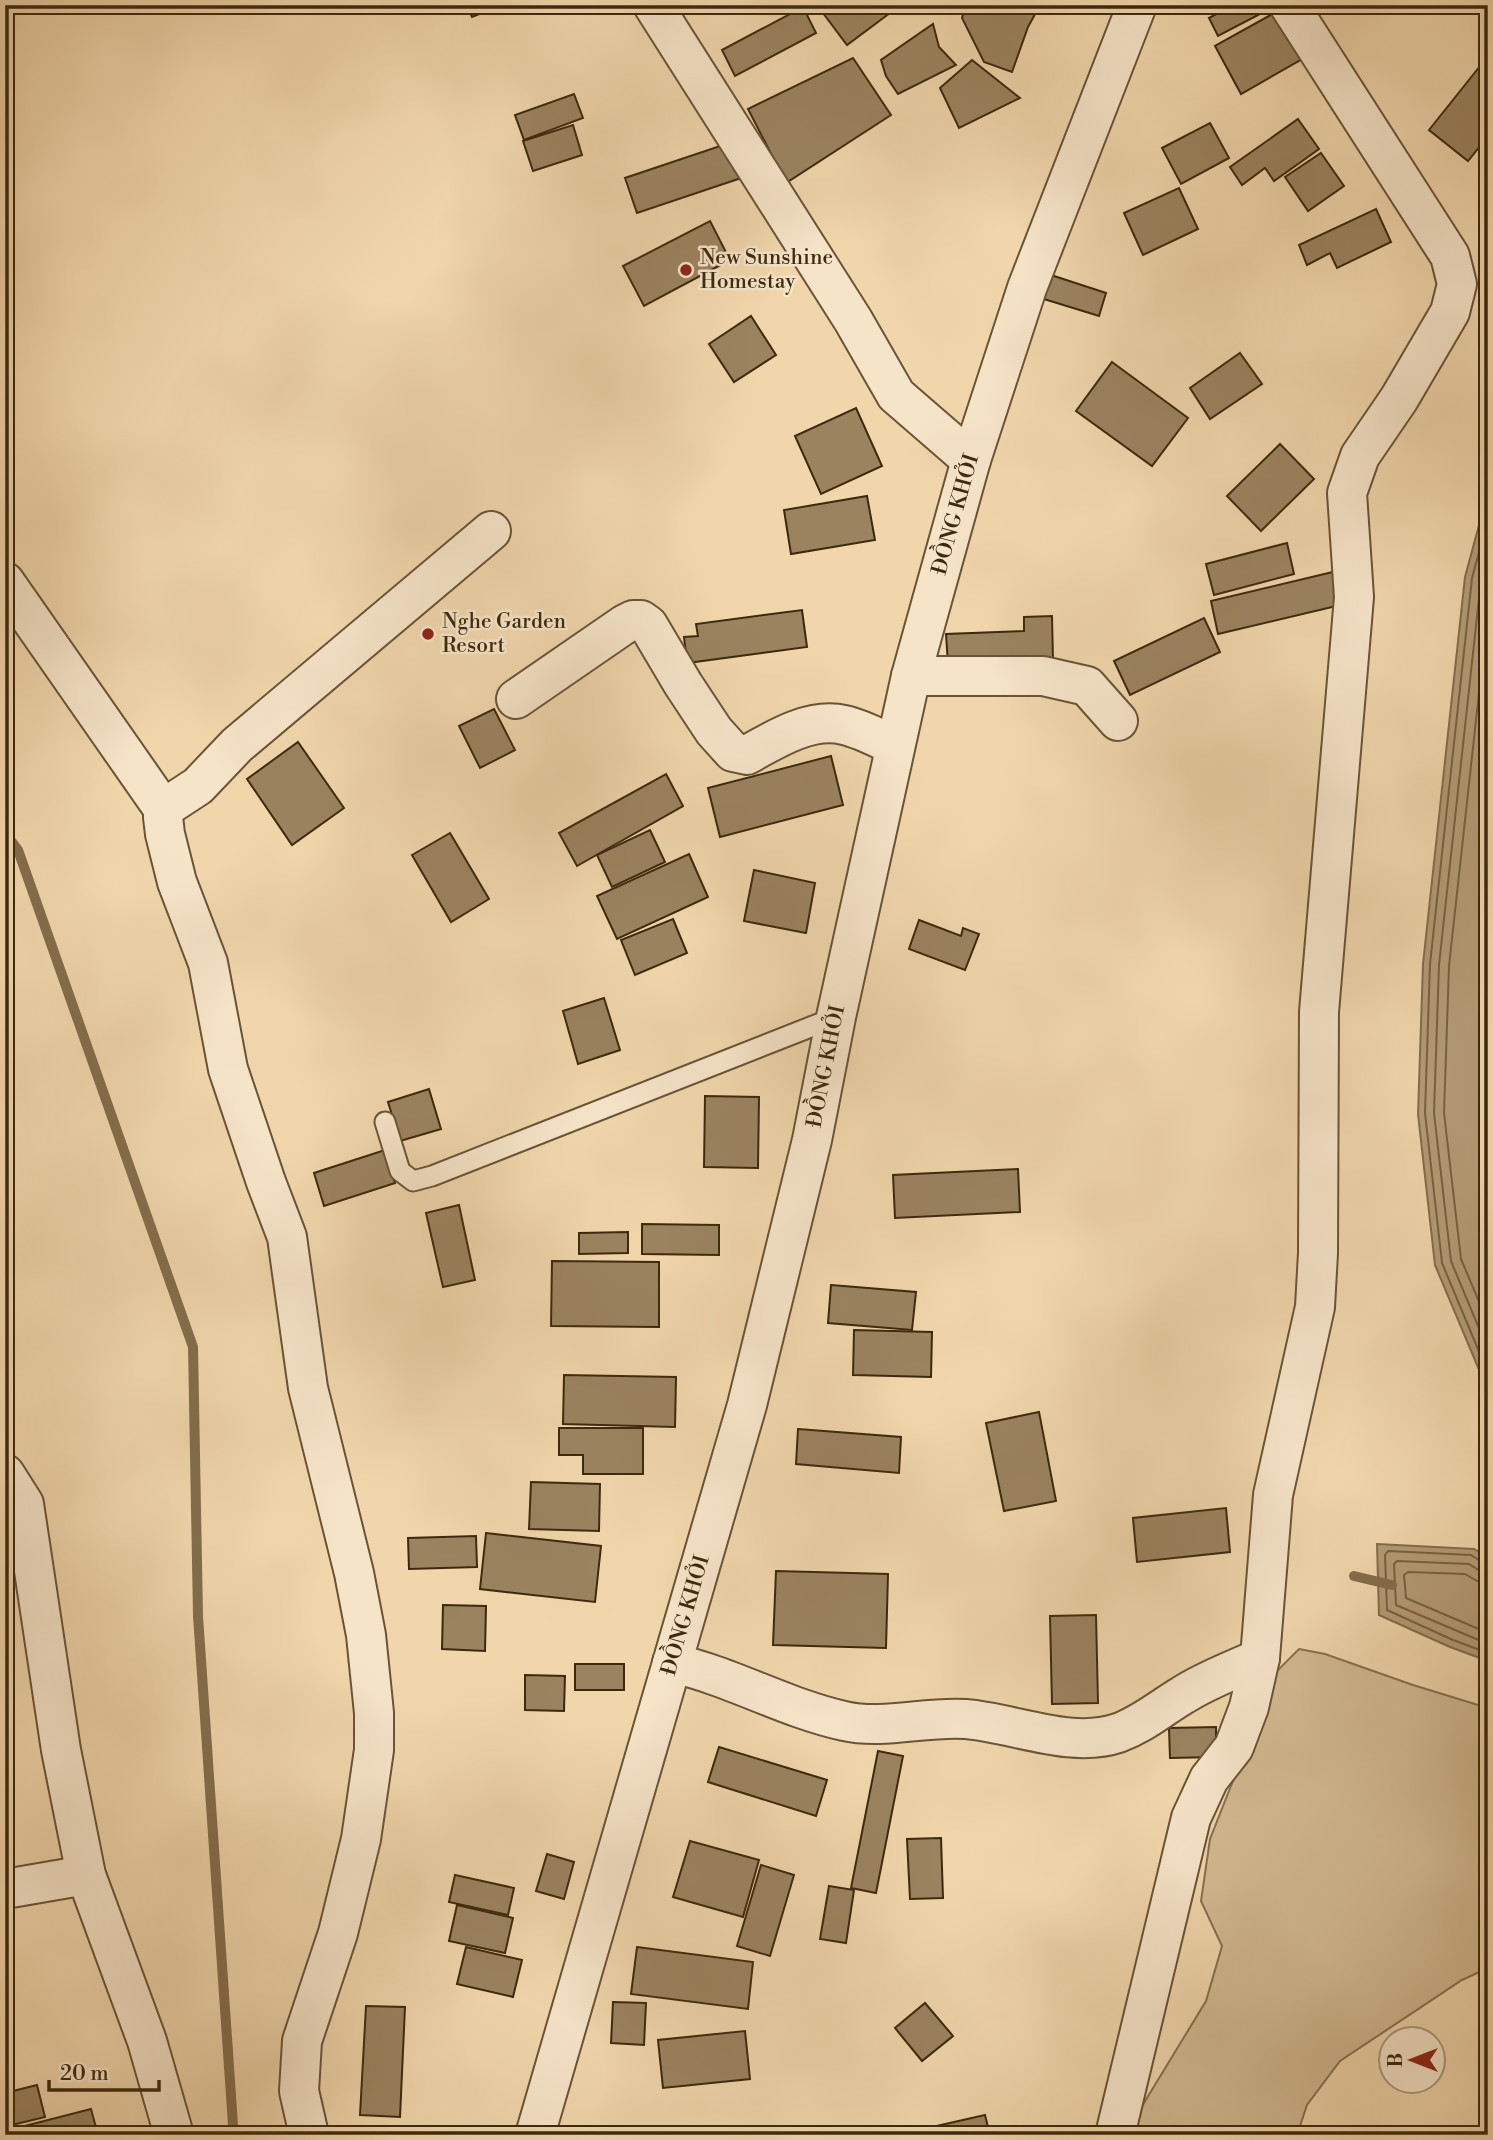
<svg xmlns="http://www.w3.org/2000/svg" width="1493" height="2140" font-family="'Libre Bodoni',serif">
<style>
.green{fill:#d2b991;stroke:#887150;stroke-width:2}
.water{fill:#b49b76;stroke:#846d4c;stroke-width:2}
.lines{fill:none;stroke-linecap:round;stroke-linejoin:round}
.shore{stroke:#786242;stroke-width:2}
.stream{stroke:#846d4c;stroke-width:10}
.building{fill:#9b8360;stroke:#3d290e;stroke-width:2}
.lane-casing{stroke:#6a5436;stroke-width:23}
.street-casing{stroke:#6a5436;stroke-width:42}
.lane{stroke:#f6e4c9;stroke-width:19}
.street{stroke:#f6e4c9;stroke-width:38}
.poi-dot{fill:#8f2418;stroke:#f6e4c9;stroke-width:2.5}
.labels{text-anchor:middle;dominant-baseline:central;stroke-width:5;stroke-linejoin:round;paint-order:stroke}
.poi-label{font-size:21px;fill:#3d290e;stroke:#f6e4c9;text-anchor:start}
.street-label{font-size:21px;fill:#3d290e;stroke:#f6e4c9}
</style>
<rect width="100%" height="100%" fill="#f1d6ac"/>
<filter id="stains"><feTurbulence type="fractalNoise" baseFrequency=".00286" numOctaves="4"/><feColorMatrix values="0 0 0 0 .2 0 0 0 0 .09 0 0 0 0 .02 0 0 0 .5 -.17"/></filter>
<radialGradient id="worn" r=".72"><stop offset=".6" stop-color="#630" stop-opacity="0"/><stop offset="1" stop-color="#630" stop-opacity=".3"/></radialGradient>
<!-- green -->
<polygon class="green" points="1299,1649 1325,1654 1413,1685 1488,1708 1488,1968 1462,1980 1340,2061 1307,2105 1297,2135 1128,2135 1133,2121 1206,2001 1222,1946 1201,1901 1210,1839 1276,1672"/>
<!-- water -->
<g class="water">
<polygon points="1488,492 1488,1391 1435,1265 1418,1114 1423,964 1465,577"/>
<polygon points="1377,1544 1474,1549 1488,1557 1488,1661 1450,1647 1379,1615"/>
</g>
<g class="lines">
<!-- shore -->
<g class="shore">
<polyline points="1488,519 1472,578 1430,964 1425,1113 1442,1263 1488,1373"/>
<polyline points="1488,553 1481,580 1439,965 1434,1113 1451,1261 1488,1350"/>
<polyline points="1488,611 1449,966 1444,1113 1461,1259 1488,1323"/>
<polyline points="1488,1563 1482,1562 1471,1555 1388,1551 1385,1555 1387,1610 1453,1640 1488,1653"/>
<polyline points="1488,1571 1480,1571 1469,1564 1397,1561 1394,1564 1396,1605 1488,1644"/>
<polyline points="1488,1582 1477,1581 1465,1574 1408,1572 1404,1575 1406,1598 1488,1633"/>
</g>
<!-- stream -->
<g class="stream">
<polyline points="5,833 18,850 193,1347 198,1616 233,2125"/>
<polyline points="1354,1576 1392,1585"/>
</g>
</g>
<!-- building -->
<g class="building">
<polygon points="467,5 502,5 472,17"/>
<polygon points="817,5 891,5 894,10 847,45"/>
<polygon points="966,5 1040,5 1028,27 1012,72 984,62 962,18"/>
<polygon points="1233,5 1256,5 1260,14 1218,36 1209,18"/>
<polygon points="803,7 816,33 735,76 722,50"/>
<polygon points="1285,7 1311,54 1241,94 1215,46"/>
<polygon points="933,24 939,47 956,65 898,94 886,76 881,60"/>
<polygon points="1488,56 1488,136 1468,161 1429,130"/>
<polygon points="853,58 891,115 786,183 748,109"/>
<polygon points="972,60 1020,98 959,128 940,88"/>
<polygon points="574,94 583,118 524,140 515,115"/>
<polygon points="1298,119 1319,149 1274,181 1265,168 1242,185 1230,167"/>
<polygon points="1210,123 1229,158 1181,184 1162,148"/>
<polygon points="573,125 582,155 533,171 523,141"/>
<polygon points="735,141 747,176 637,213 625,178"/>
<polygon points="1321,153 1344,186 1308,211 1285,177"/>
<polygon points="1179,188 1198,229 1143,255 1124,213"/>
<polygon points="1376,209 1391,242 1337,268 1330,253 1307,265 1299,245"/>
<polygon points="710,221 730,260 644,306 623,266"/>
<polygon points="1051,275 1106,293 1099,316 1044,299"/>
<polygon points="751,316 776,355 734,382 709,344"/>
<polygon points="1240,353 1262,384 1210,419 1190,388"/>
<polygon points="1112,362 1188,418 1152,466 1076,411"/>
<polygon points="856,408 882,466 821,494 795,436"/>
<polygon points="1280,444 1314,479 1261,531 1227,496"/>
<polygon points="867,496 875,540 791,554 784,510"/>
<polygon points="1287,543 1294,574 1214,595 1206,564"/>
<polygon points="1341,570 1349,603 1218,634 1211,601"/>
<polygon points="802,610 807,647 687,663 684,637 698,636 696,624"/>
<polygon points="1052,616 1053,660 948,664 946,634 1024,631 1024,617"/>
<polygon points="1204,618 1220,652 1130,695 1114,661"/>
<polygon points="494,709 515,750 480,768 459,726"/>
<polygon points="298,742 344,808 292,845 247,779"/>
<polygon points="831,756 843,805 720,837 708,788"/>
<polygon points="666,774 683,806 577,866 559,833"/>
<polygon points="650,830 665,862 612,887 597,855"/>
<polygon points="450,833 489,899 451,922 412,855"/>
<polygon points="689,854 708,897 617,939 597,896"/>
<polygon points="754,870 815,883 806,933 744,921"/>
<polygon points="673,919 687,953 635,975 621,940"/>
<polygon points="919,920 961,936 963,928 979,934 965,970 909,949"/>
<polygon points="604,998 620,1050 578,1064 563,1011"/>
<polygon points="429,1089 441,1129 400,1141 388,1102"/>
<polygon points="705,1096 759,1097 758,1168 704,1167"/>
<polygon points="385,1150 395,1183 324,1206 314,1173"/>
<polygon points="1018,1169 1020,1212 895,1218 893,1175"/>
<polygon points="459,1205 475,1280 443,1287 426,1213"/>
<polygon points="642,1224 719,1225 719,1255 642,1254"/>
<polygon points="628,1232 628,1253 579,1254 579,1233"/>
<polygon points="552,1261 659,1262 659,1327 551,1326"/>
<polygon points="831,1285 916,1292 912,1330 828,1323"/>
<polygon points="854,1330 932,1332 931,1377 853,1375"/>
<polygon points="564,1375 676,1377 675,1427 563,1424"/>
<polygon points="1039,1412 1056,1501 1004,1511 986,1423"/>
<polygon points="559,1428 643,1428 643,1474 583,1474 583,1455 559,1455"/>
<polygon points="798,1429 901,1437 899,1473 796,1464"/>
<polygon points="531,1482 600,1484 599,1531 529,1529"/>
<polygon points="1226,1508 1230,1552 1137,1562 1133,1518"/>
<polygon points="486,1533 601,1546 595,1602 480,1589"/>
<polygon points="476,1536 477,1567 409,1569 408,1538"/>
<polygon points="776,1571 888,1574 886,1648 773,1645"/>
<polygon points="443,1605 486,1606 485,1651 442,1649"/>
<polygon points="1096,1615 1098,1703 1052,1704 1050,1616"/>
<rect x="575" y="1664" width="49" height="26"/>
<polygon points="525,1675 565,1676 564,1711 525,1710"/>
<polygon points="1216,1727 1216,1757 1170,1758 1169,1728"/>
<polygon points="719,1747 827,1780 816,1816 708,1782"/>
<polygon points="878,1751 903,1756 876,1893 851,1888"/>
<polygon points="941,1838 943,1898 910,1899 907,1839"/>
<polygon points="690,1841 759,1860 743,1917 673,1897"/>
<polygon points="547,1854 574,1862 564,1899 536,1891"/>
<polygon points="761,1865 794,1875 770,1956 737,1946"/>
<polygon points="455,1875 514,1888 508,1915 449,1902"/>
<polygon points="829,1886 854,1890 846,1943 820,1939"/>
<polygon points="457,1905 513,1918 505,1953 449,1941"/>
<polygon points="466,1947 522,1960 513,1997 457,1984"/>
<polygon points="637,1947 753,1962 748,2009 631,1994"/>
<polygon points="613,2002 646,2003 644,2045 611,2043"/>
<polygon points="925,2003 953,2036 922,2061 895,2028"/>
<polygon points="366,2006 405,2007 400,2117 360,2115"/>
<polygon points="745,2031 750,2079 663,2088 658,2040"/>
<polygon points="37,2085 45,2117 12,2125 5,2093"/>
<polygon points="91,2109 98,2135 5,2135 5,2131"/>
<polygon points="985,2115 990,2135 934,2135 932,2127"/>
</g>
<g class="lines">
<defs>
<polyline id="lane" points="385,1122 400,1171 413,1181 432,1176 836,1017"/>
<g id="street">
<polyline points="653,5 853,320 896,395 971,460"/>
<polyline points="5,582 164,810"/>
<polyline points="911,676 1043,676 1087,686 1118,721"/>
<path d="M516 699 625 624 633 620H641L648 625 683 684 714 731 733 752 747 755C775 739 811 717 844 725 862 729 878 738 895 746"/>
<polyline points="5,1474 24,1504 61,1750 86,1875 147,2041 174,2135"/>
<path d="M672 1663C731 1676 785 1708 844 1721 884 1730 925 1716 966 1719 1014 1723 1071 1749 1118 1733 1143 1724 1161 1708 1183 1695 1206 1680 1234 1670 1260 1658"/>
<polyline points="5,1889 86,1875"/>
<polyline points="309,2135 299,2091 302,2041 338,1933 361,1839 374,1750 374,1713 366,1635 354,1573 308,1388 287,1237 266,1182 228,1069 208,963 177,882 165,834 163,817 164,810 169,805 198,786 237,745 491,531"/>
<path id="s1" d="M535 2135 747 1405 812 1140 836 1017 911 676 971 460 1027 288 1137 5"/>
<polyline points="1115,2135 1191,1818 1209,1779 1234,1747 1249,1707 1260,1658 1273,1495 1315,1307 1318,1253 1319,1012 1354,597 1347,493 1360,456 1399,399 1450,312 1457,284 1450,256 1289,5"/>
</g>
</defs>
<!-- lane casing -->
<use href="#lane" class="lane-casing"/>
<!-- street casing -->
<use href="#street" class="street-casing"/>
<!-- lane -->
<use href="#lane" class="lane"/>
<!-- street -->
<use href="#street" class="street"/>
</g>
<!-- markers -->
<g class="poi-dot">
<circle cx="686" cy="270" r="7"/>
<circle cx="428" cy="634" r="7"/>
</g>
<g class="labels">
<!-- poi labels -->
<g class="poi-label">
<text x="700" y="258">New Sunshine<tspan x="700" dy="24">Homestay</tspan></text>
<text x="442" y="622">Nghe Garden<tspan x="442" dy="24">Resort</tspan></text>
</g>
<!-- street labels -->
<g class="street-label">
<text stroke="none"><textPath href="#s1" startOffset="1675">ĐỒNG KHỞI</textPath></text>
<text stroke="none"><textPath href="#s1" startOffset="1108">ĐỒNG KHỞI</textPath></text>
<text stroke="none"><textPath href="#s1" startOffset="541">ĐỒNG KHỞI</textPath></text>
</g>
</g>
<!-- margin -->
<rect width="1493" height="2140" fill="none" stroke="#f1d6ac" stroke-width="28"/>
<rect x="7" y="7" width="1479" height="2126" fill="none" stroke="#3d290e" stroke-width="3.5"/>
<rect x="14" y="14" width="1465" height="2112" fill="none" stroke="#3d290e" stroke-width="2"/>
<!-- north arrow -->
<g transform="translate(1412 2060) rotate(270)"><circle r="33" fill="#f6e4c9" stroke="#ac997e" stroke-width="2"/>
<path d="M0-5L12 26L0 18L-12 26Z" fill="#8f2418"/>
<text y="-10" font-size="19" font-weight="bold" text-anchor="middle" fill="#3d290e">B</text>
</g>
<!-- scale -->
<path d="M49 2080v10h110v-10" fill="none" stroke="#3d290e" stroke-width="3.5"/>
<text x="60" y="2080" font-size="21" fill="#3d290e" stroke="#f6e4c9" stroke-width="5" paint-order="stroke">20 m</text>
<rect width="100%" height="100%" filter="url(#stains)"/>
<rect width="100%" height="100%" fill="url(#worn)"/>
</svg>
